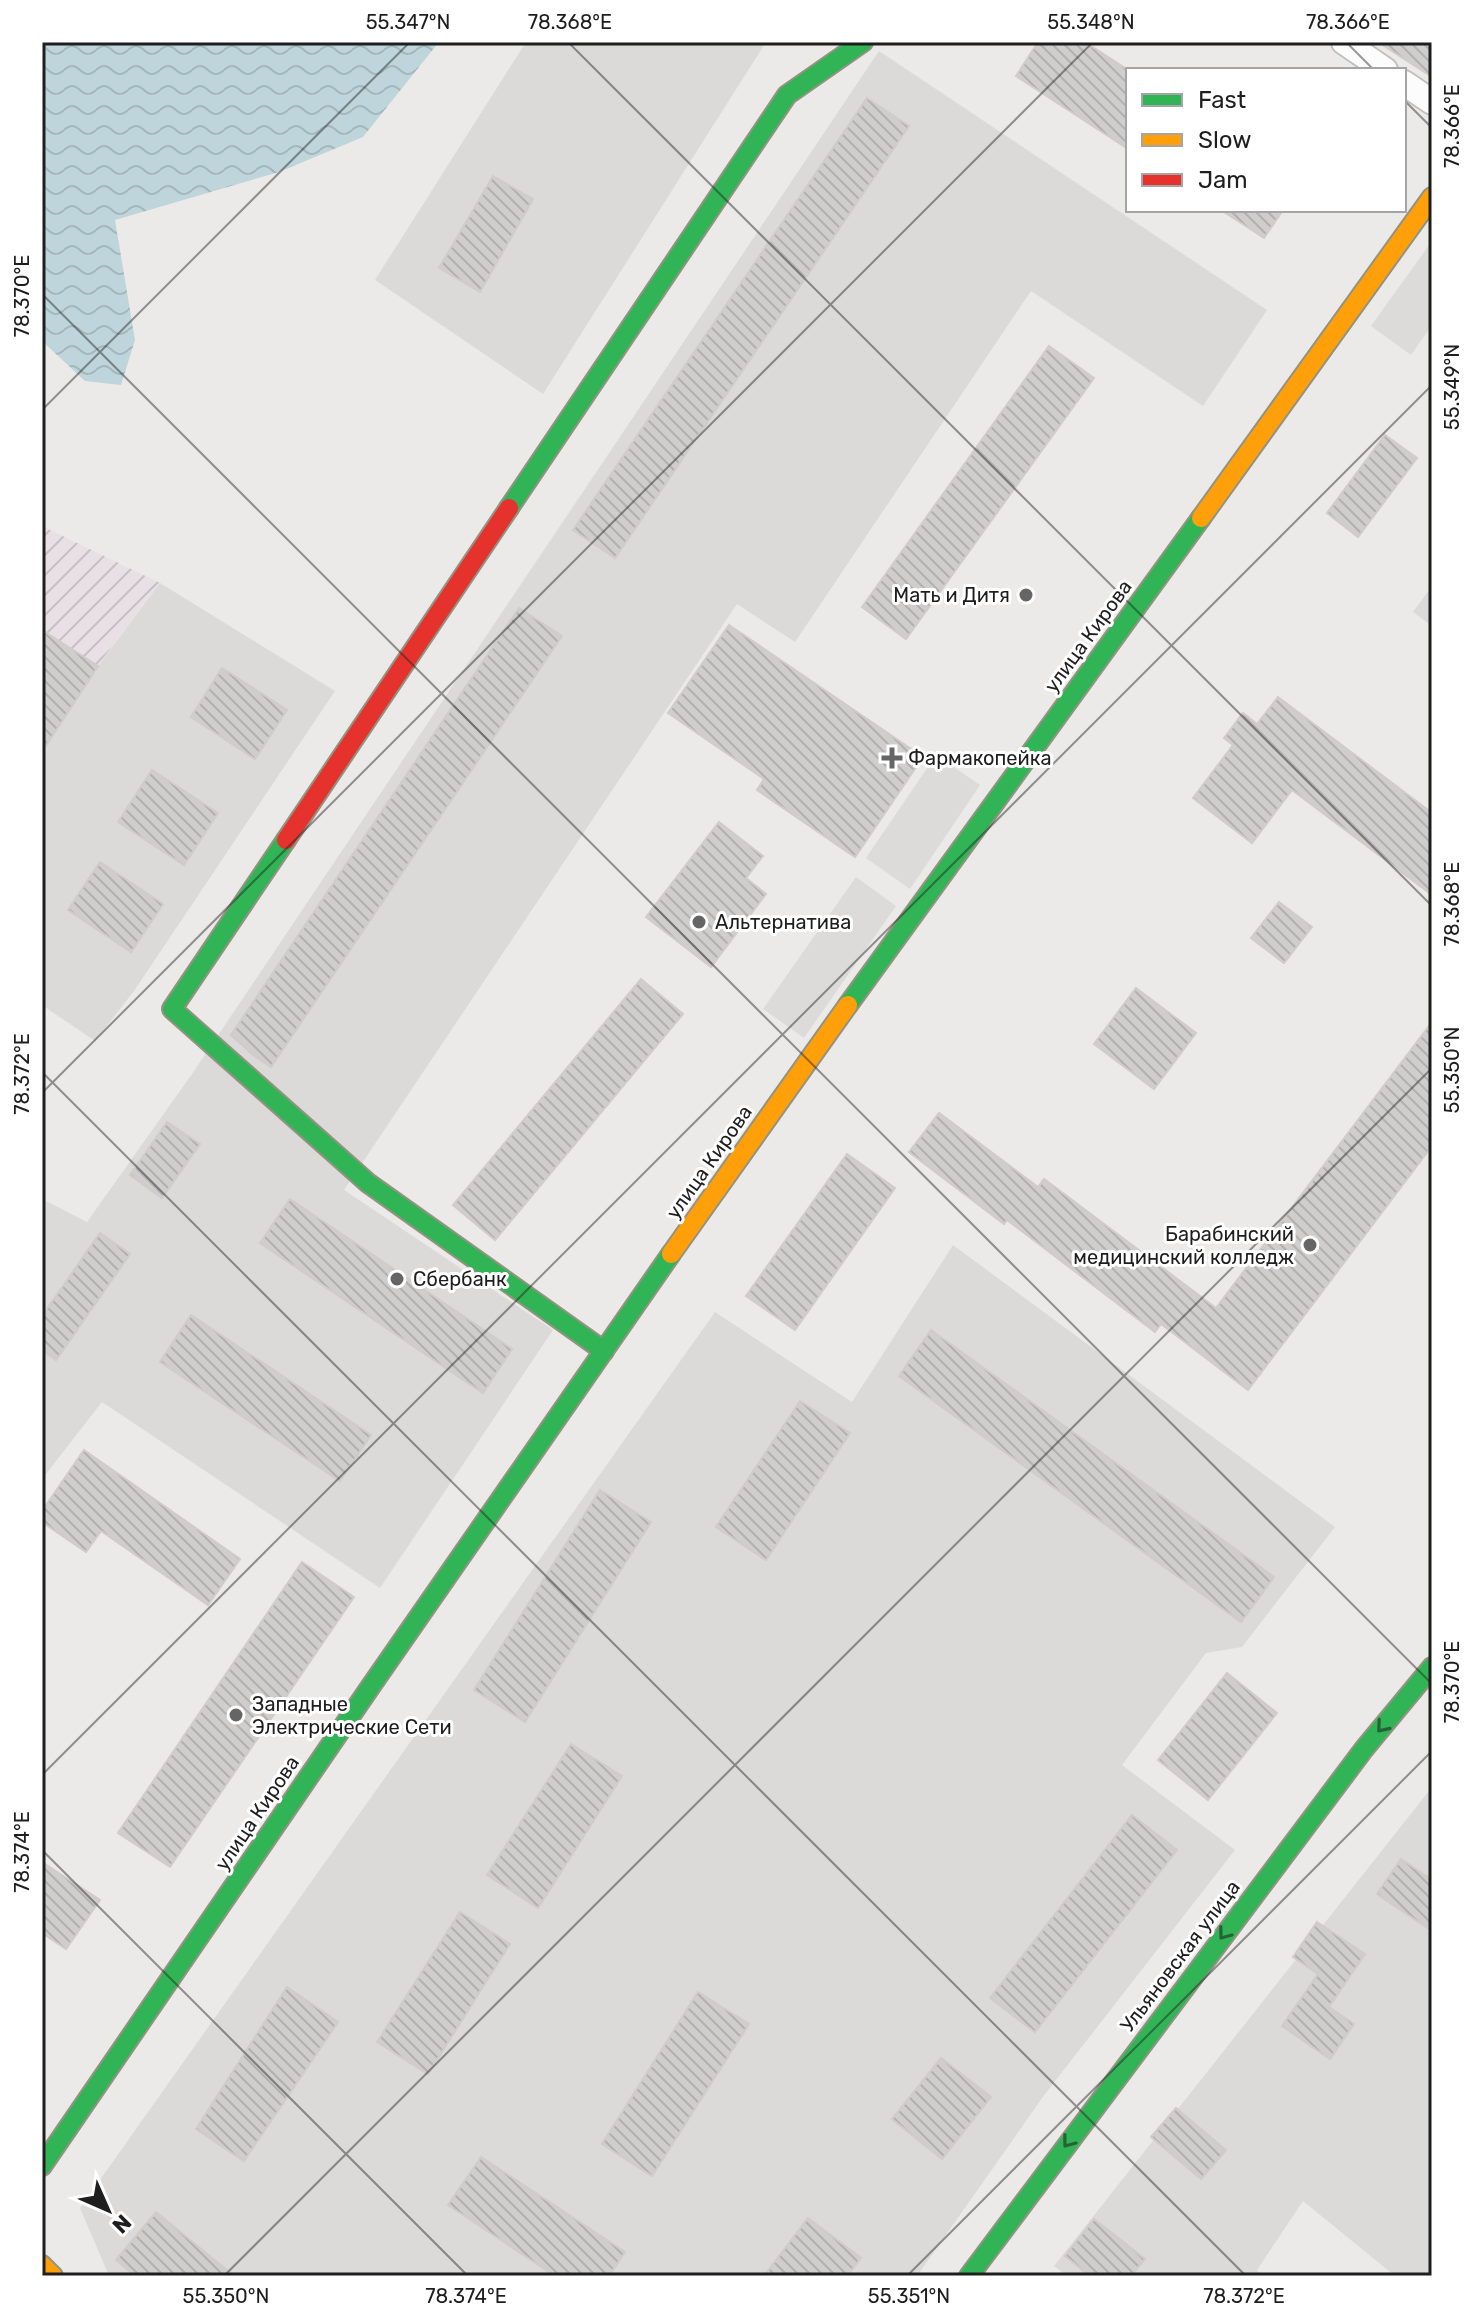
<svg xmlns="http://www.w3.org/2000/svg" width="1474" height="2318" font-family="Rubik,sans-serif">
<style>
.residential{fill:#dbdad9}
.industrial{fill:url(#industrial-furrows)}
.parking{fill:#dcdbda}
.water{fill:url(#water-waves)}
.building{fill:url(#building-back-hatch);stroke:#cfccc9;stroke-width:2}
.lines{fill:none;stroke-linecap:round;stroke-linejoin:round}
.street-casing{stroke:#c2c1c0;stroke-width:28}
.fast-casing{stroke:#939382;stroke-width:22}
.slow-casing{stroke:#939382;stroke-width:22}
.jam-casing{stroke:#939382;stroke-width:22}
.street{stroke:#fcfcfc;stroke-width:24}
.fast{stroke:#30b455;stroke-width:18}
.slow{stroke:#ff9f0a;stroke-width:18}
.jam{stroke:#e5322d;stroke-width:18}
.oneway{stroke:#266237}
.ticks{fill:none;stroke:#1e1e1e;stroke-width:2;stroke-opacity:0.45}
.poi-dot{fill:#666565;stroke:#fff;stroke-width:3}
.labels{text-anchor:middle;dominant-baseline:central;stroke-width:6;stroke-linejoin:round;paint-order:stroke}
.poi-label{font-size:20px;fill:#1e1e1e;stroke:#fff;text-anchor:start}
.street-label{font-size:20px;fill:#1e1e1e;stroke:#fff}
.neatline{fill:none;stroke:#1e1e1e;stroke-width:3}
.ticks-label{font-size:20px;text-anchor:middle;fill:#1e1e1e}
</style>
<defs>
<pattern id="industrial-furrows" width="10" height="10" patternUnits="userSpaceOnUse" patternTransform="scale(2)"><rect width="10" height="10" fill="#e9e0e6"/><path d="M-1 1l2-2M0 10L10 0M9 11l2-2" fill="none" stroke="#c7c0c5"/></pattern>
<pattern id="water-waves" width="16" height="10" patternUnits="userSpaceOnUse" patternTransform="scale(2)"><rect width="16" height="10" fill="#bed6db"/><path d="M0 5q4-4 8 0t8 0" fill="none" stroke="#a3b7bc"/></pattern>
<pattern id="building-back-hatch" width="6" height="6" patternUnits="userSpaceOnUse" patternTransform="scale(2)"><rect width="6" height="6" fill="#d0cecd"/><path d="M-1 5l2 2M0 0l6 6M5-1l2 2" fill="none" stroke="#b2b0b0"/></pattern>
</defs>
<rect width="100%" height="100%" fill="#eceae8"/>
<!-- residential -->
<g class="residential">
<polygon points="526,42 766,42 543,394 375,280"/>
<polygon points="879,51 1267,310 1203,406 1031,291 795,642 737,604 344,1190 553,1330 380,1588 102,1402 42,1479 42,1199 87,1222 192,1074"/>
<polygon points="160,583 335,691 134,991 95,1041 42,1005 42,752 98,666"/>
<polygon points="1432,586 1432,626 1413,612"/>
<polygon points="953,1245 1335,1527 1242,1647 1206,1653 1122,1765 1235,1850 1045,2094 917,2276 109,2276 80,2208 715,1312 852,1402"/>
<polygon points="1432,1787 1432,2276 1395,2276 1303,2201 1257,2270 1262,2276 1067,2276 1054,2266"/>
</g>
<!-- industrial -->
<polygon class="industrial" points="42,526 160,583 98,665 42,752"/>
<!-- parking -->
<g class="parking">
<polygon points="1432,241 1432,325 1411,355 1371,326"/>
<polygon points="936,755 980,785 910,889 866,858"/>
<polygon points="856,877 896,906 804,1038 763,1009"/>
</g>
<!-- water -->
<polygon class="water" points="42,42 439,42 363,137 279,172 115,220 135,340 121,385 85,381 42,341"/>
<!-- building -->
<g class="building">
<polygon points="1038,42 1085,42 1128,70 1128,149 1016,76"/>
<polygon points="1378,42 1432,42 1432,77"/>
<polygon points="867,98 909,126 615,558 573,530"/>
<polygon points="493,176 533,199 480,292 439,268"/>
<polygon points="1221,210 1283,210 1264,238"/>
<polygon points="1049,346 1094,378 906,639 862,607"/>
<polygon points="1385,435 1417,458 1358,537 1327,513"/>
<polygon points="519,608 562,636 271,1067 253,1055 231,1035"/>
<polygon points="729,625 923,757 855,857 757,790 764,779 668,713"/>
<polygon points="42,630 98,666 42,752"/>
<polygon points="222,668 287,710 255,759 191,717"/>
<polygon points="1278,697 1432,813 1432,895 1292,790 1252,843 1193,798 1233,745 1224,738 1243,713 1257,724"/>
<polygon points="152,770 218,813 184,865 118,822"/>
<polygon points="719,822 763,856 746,878 766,894 711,967 646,917"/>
<polygon points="100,862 163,904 131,952 68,910"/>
<polygon points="1279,902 1312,927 1284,963 1251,938"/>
<polygon points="641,979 683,1014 495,1240 453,1205"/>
<polygon points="1136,988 1196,1033 1154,1089 1094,1044"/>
<polygon points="1432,1022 1432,1146 1248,1390 1161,1324 1155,1332 1007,1220 1004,1224 909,1152 939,1113 1038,1187 1044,1179 1216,1308"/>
<polygon points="167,1122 200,1144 162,1198 130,1175"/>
<polygon points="847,1154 895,1188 795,1330 746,1296"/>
<polygon points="290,1199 512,1349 483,1393 260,1243"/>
<polygon points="100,1233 130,1254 56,1360 42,1350 42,1316"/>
<polygon points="191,1315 371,1435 340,1481 160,1362"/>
<polygon points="931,1330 1274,1577 1241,1622 899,1376"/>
<polygon points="800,1401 850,1433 766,1560 716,1527"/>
<polygon points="84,1450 240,1559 208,1605 101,1531 86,1552 42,1522 42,1511"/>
<polygon points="600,1490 651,1522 525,1722 474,1690"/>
<polygon points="302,1562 354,1597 170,1867 118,1833"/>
<polygon points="1227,1673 1277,1713 1208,1800 1158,1760"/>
<polygon points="571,1744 622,1776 538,1908 487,1875"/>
<polygon points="1132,1815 1177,1850 1035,2032 990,1998"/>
<polygon points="1401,1859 1432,1880 1432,1931 1377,1894"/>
<polygon points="42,1862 100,1900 66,1949 42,1933"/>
<polygon points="460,1912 510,1944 428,2074 377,2042"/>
<polygon points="1317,1922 1365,1954 1329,2007 1354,2024 1330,2059 1282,2026 1318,1974 1293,1957"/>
<polygon points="287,1987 338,2022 244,2161 196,2129"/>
<polygon points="698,1992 749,2024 652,2176 602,2144"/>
<polygon points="941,2058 991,2097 942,2159 892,2119"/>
<polygon points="1176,2108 1226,2150 1201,2179 1151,2137"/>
<polygon points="481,2157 625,2252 609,2276 555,2276 448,2205"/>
<polygon points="156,2212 234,2276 135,2276 116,2260"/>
<polygon points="808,2218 861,2258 847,2276 764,2276"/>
<polygon points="1094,2219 1145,2259 1131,2276 1090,2276 1065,2256"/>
</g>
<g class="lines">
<defs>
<g id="street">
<polyline points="1344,42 1385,70"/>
<polyline points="1404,83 1432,102"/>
</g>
<g id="fast">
<polyline points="509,508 787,95 863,42"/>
<polyline points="286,840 172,1009 368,1183 604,1351"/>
<polyline points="848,1005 1201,518"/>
<polyline points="42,2166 371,1686 671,1254"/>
<polyline points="969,2276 1364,1749 1432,1667"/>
</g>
<g id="slow">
<polyline points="1201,518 1432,197"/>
<polyline points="671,1254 848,1005"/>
<polyline points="42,2265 53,2276"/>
</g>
<polyline id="jam" points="286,840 509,508"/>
</defs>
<!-- street casing -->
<use href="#street" class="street-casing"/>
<!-- fast casing -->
<use href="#fast" class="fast-casing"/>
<!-- slow casing -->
<use href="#slow" class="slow-casing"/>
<!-- jam casing -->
<use href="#jam" class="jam-casing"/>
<!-- street -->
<use href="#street" class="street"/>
<!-- fast -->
<use href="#fast" class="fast"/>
<!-- slow -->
<use href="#slow" class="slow"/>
<!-- jam -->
<use href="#jam" class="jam"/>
</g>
<!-- one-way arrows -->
<defs><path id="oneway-chevron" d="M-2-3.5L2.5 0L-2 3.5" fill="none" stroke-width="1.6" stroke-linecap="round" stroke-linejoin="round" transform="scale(2)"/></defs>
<g class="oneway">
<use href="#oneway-chevron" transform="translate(1382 1727) rotate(130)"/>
<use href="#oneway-chevron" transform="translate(1224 1934) rotate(127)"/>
<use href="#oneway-chevron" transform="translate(1068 2142) rotate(127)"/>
</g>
<!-- ticks -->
<path class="ticks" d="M568 42 1432 906M1346 42 1374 70M1404 100 1432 128M42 294 1432 1684M42 410 410 42M42 1072 1246 2276M42 1093 1093 42M42 1775 1432 385M42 1850 468 2276M224 2276 1432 1068M907 2276 1432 1751"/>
<!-- markers -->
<g class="poi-dot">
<circle cx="1026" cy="595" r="8"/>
<path d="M888 746h8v8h8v8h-8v8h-8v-8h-8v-8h8z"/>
<circle cx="699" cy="922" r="8"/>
<circle cx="1310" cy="1245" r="8"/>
<circle cx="397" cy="1279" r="8"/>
<circle cx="236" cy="1715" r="8"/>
</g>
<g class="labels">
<!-- poi labels -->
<g class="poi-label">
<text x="1010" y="595" text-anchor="end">Мать и Дитя</text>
<text x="908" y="758">Фармакопейка</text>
<text x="715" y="922">Альтернатива</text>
<text x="1294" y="1234" text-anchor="end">Барабинский<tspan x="1294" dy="23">медицинский колледж</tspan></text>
<text x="413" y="1279">Сбербанк</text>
<text x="252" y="1704">Западные<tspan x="252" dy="23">Электрические Сети</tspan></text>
</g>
<!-- street labels -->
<g class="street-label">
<text transform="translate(1088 636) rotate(-54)">улица Кирова</text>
<text transform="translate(709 1162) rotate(-55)">улица Кирова</text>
<text transform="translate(257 1813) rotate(-56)">улица Кирова</text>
<text transform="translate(1180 1956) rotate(-53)">Ульяновская улица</text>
</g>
</g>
<!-- border -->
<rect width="1474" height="2318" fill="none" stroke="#ffffff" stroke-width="88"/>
<!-- legend -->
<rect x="1126" y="68" width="280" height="144" fill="#ffffff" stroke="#a5a5a5" stroke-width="2"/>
<rect x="1142" y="94" width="40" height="12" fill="#30b455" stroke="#a5a5a5" stroke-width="2"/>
<text x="1198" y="108" font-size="24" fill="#1e1e1e">Fast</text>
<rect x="1142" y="134" width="40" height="12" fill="#ff9f0a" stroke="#a5a5a5" stroke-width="2"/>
<text x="1198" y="148" font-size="24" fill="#1e1e1e">Slow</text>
<rect x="1142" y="174" width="40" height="12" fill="#e5322d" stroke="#a5a5a5" stroke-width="2"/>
<text x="1198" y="188" font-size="24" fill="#1e1e1e">Jam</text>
<!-- north arrow -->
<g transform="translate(108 2210) rotate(135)" stroke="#ffffff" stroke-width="6" paint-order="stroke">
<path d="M0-6L14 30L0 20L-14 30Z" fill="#1e1e1e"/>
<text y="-12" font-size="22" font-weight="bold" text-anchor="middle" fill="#1e1e1e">N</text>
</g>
<rect x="44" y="44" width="1386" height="2230" class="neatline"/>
<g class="ticks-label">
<text x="408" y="29">55.347°N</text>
<text x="570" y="29">78.368°E</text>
<text x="1091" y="29">55.348°N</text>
<text x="1348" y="29">78.366°E</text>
<text transform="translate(1452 126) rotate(-90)" y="7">78.366°E</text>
<text transform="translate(22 296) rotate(-90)" y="7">78.370°E</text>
<text transform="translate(1452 387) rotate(-90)" y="7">55.349°N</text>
<text transform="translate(1452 904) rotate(-90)" y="7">78.368°E</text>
<text transform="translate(1452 1070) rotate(-90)" y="7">55.350°N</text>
<text transform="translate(22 1074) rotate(-90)" y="7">78.372°E</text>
<text transform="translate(1452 1682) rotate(-90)" y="7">78.370°E</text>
<text transform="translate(22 1852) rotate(-90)" y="7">78.374°E</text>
<text x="226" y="2303">55.350°N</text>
<text x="466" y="2303">78.374°E</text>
<text x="909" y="2303">55.351°N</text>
<text x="1244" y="2303">78.372°E</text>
</g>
</svg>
